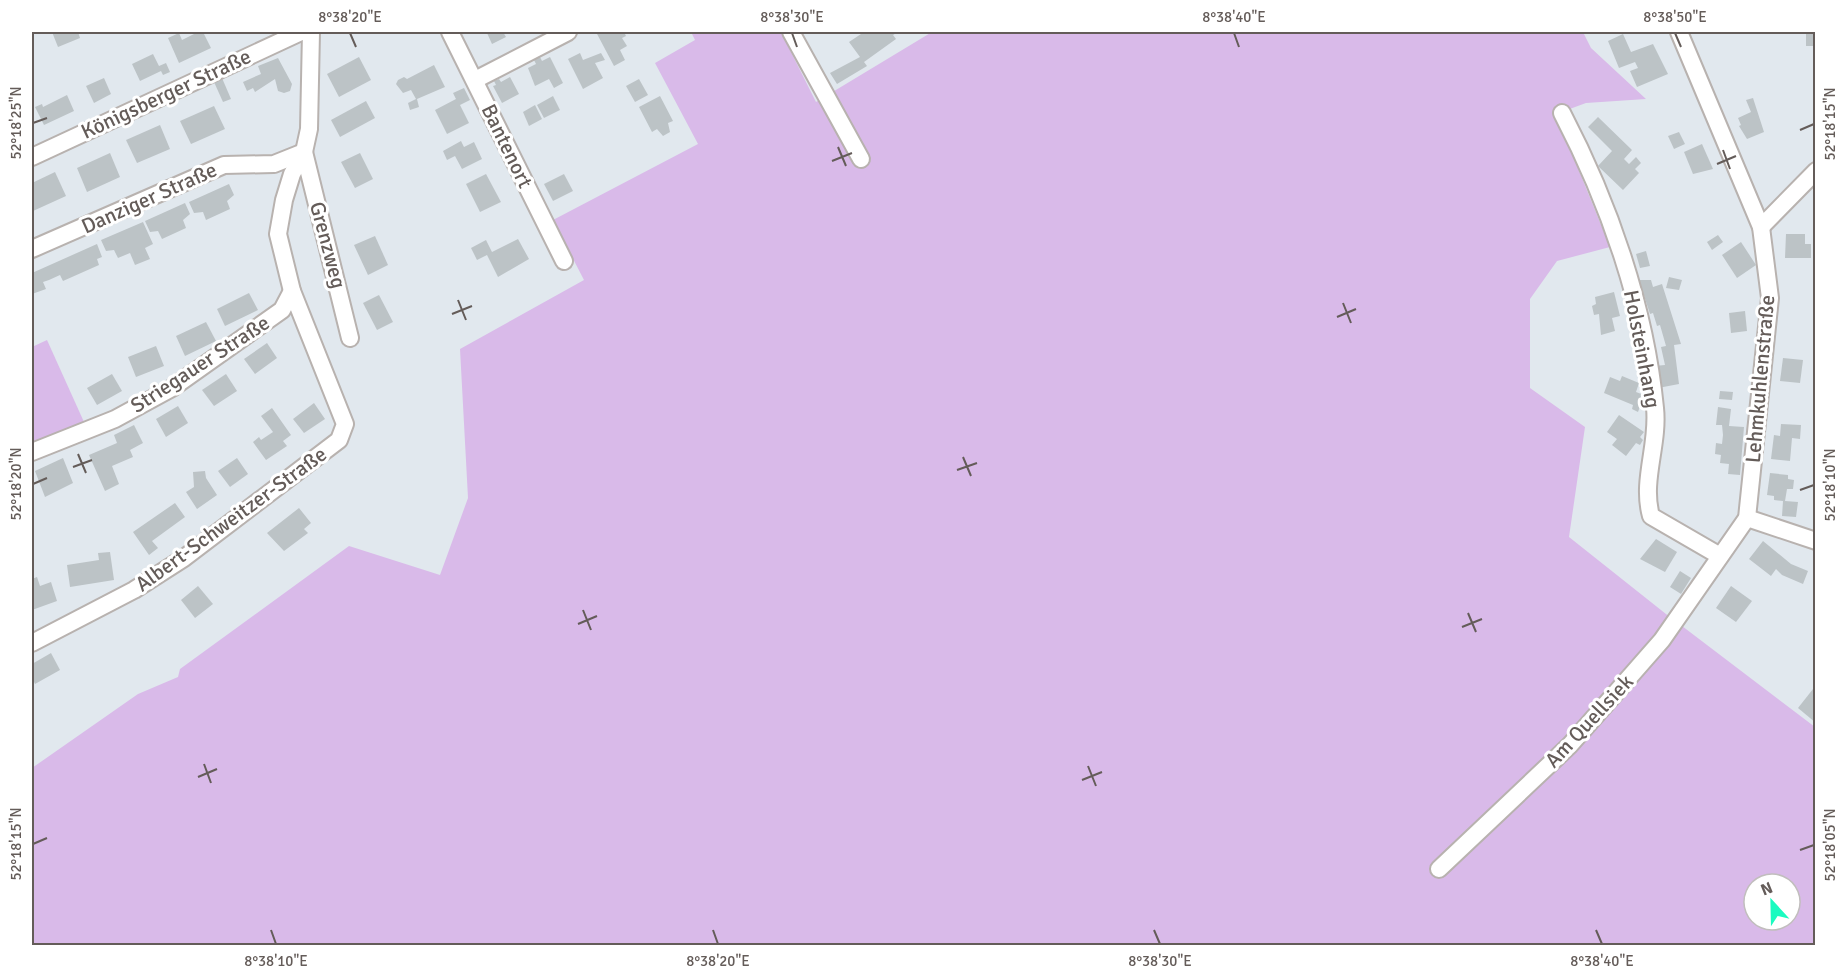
<svg xmlns="http://www.w3.org/2000/svg" width="1847" height="977" font-family="Signika,sans-serif">
<style>
.green{fill:#d9bae9;fill-rule:evenodd}
.building{fill:#bcc3c6}
.lines{fill:none;stroke-linecap:round;stroke-linejoin:round}
.street-casing{stroke:#b8b2af;stroke-width:20}
.street{stroke:#fff;stroke-width:16}
.ticks{fill:none;stroke:#645c59;stroke-width:2}
.labels{text-anchor:middle;dominant-baseline:central;stroke-width:6;stroke-linejoin:round;paint-order:stroke}
.street-label{font-size:21px;fill:#645c59;stroke:#fff}
.neatline{fill:none;stroke:#645c59;stroke-width:2}
.ticks-label{font-size:15px;text-anchor:middle;fill:#645c59}
</style>
<rect width="100%" height="100%" fill="#e1e8ee"/>
<!-- green -->
<g class="green">
<path d="M691 32H781L816 102 932 32H1583L1591 48 1646 99 1586 103 1556 114 1610 247 1557 261 1530 299V388L1585 427 1569 537 1671 618 1666 647 1682 626 1815 727V945H32V768L138 694 178 677 180 669 349 546 440 575 468 498 460 349 584 280 553 220 698 144 655 63 695 40ZM1754 884H1790V920H1754Z"/>
<polygon points="47,340 84,422 32,442 32,347"/>
</g>
<!-- building -->
<g class="building">
<polygon points="52,32 78,32 80,38 58,47"/>
<polygon points="195,32 203,32 211,48 179,63 168,38 179,33 182,40 196,33"/>
<polygon points="490,32 503,32 506,37 492,44 487,33"/>
<polygon points="596,32 624,32 626,36 622,38 627,46 620,50 625,60 614,66"/>
<polygon points="864,32 898,32 893,35 896,39 864,62 867,66 837,84 830,73 860,57 849,42"/>
<rect x="1806" y="32" width="10" height="14"/>
<polygon points="1623,34 1631,52 1653,44 1668,74 1637,87 1630,71 1638,68 1635,62 1619,68 1608,41"/>
<polygon points="580,53 583,60 601,53 605,60 595,63 603,78 583,89 568,59"/>
<polygon points="153,54 159,66 166,63 170,72 163,75 161,71 140,81 132,64"/>
<polygon points="359,57 371,80 339,97 327,74"/>
<polygon points="540,57 542,61 550,57 563,83 554,88 549,79 535,86 528,68 536,64 534,60"/>
<polygon points="278,58 292,84 290,91 284,93 278,91 275,79 255,92 253,88 247,91 243,82 261,74 258,66"/>
<polygon points="434,65 445,87 417,99 419,107 410,110 408,103 416,99 411,90 403,93 396,84 398,80 404,77 407,79"/>
<polygon points="510,77 519,94 502,103 493,86 496,85 494,81 499,79 501,82"/>
<polygon points="104,78 111,94 94,103 86,86"/>
<polygon points="222,78 231,99 223,102 214,82"/>
<polygon points="639,79 648,95 635,102 626,86"/>
<polygon points="464,88 470,100 460,105 469,123 447,134 435,110 456,99 453,93"/>
<polygon points="67,95 74,111 44,125 35,107 42,104 43,107"/>
<polygon points="553,96 560,110 544,118 537,105"/>
<polygon points="660,96 673,121 668,123 670,132 663,136 657,129 652,132 639,107"/>
<polygon points="1753,98 1764,132 1747,139 1739,126 1741,125 1738,118 1751,112 1746,100"/>
<polygon points="366,101 375,118 340,137 331,120"/>
<polygon points="535,105 542,119 529,126 523,112"/>
<polygon points="214,106 225,129 191,144 180,121"/>
<polygon points="1598,117 1632,150 1624,159 1629,164 1636,157 1641,163 1635,169 1639,173 1623,190 1598,166 1612,151 1588,127"/>
<polygon points="160,125 170,149 137,163 126,140"/>
<polygon points="1679,132 1685,144 1674,149 1668,136"/>
<polygon points="461,141 464,147 474,142 482,159 462,169 455,156 447,160 443,151"/>
<polygon points="1702,144 1713,169 1693,174 1684,152"/>
<polygon points="110,153 120,177 87,192 77,168"/>
<polygon points="360,153 373,179 355,188 341,162"/>
<polygon points="55,172 66,196 33,211 32,183"/>
<polygon points="486,174 501,202 480,212 466,184"/>
<polygon points="564,174 573,191 553,201 544,184"/>
<polygon points="229,184 234,195 227,201 230,209 206,220 203,212 194,213 189,202"/>
<polygon points="185,203 190,214 183,220 186,228 162,239 158,231 150,232 145,221"/>
<polygon points="143,222 153,244 145,248 150,259 135,265 130,253 118,258 114,250 106,251 101,240"/>
<polygon points="1786,234 1805,234 1805,244 1811,244 1811,258 1785,258"/>
<polygon points="1718,235 1723,242 1712,250 1707,242"/>
<polygon points="375,236 388,265 368,275 354,245"/>
<polygon points="518,239 529,259 498,277 487,255 477,260 471,248 486,240 492,252"/>
<polygon points="1741,242 1756,265 1737,278 1722,255"/>
<polygon points="97,244 102,257 97,259 99,265 63,281 60,275 49,280 43,282 46,289 32,294 32,273"/>
<polygon points="1646,251 1650,266 1640,268 1636,254"/>
<polygon points="1669,277 1682,280 1679,290 1666,288"/>
<polygon points="1639,280 1651,280 1653,287 1662,284 1681,344 1674,345 1679,384 1658,388 1654,366 1665,365 1661,347 1666,346 1660,325 1657,326 1653,313 1650,314"/>
<polygon points="1614,292 1620,316 1612,318 1615,331 1601,335 1599,314 1594,315 1592,306 1596,304 1595,297"/>
<polygon points="249,293 258,310 225,326 217,309"/>
<polygon points="379,295 393,322 377,330 363,303"/>
<polygon points="1745,311 1747,331 1731,333 1729,313"/>
<polygon points="206,322 216,341 185,356 176,336"/>
<polygon points="267,343 277,358 255,374 244,359"/>
<polygon points="156,346 164,366 136,377 128,357"/>
<polygon points="1783,358 1803,360 1800,383 1780,381"/>
<polygon points="112,374 122,391 97,405 87,388"/>
<polygon points="226,374 237,391 214,406 202,390"/>
<polygon points="1622,376 1639,383 1636,392 1644,395 1638,412 1632,409 1633,405 1604,393 1610,377 1620,381"/>
<polygon points="1720,391 1733,392 1732,400 1719,399"/>
<polygon points="314,403 325,419 304,433 293,419"/>
<polygon points="178,406 188,423 166,437 156,419"/>
<polygon points="1718,407 1731,409 1729,426 1744,427 1740,475 1728,474 1729,464 1720,463 1721,455 1715,454 1716,443 1722,444 1723,435 1722,425 1716,425"/>
<polygon points="272,408 291,435 283,441 287,446 266,460 253,442 259,437 261,440 273,432 261,416"/>
<polygon points="1619,415 1644,432 1640,437 1643,440 1640,445 1636,443 1626,456 1612,445 1617,439 1607,432"/>
<polygon points="1781,424 1801,425 1800,439 1792,438 1790,461 1771,459 1774,435 1780,436"/>
<polygon points="134,425 143,443 130,450 133,457 112,466 119,484 105,491 89,455 117,443 114,435"/>
<polygon points="63,458 73,483 45,497 35,471"/>
<polygon points="237,458 248,474 230,487 218,471"/>
<polygon points="205,471 206,478 217,495 197,509 186,492 194,487 193,472"/>
<polygon points="1770,473 1788,475 1788,479 1794,480 1793,489 1787,489 1785,501 1798,502 1796,517 1782,516 1783,501 1774,500 1774,496 1767,495"/>
<polygon points="175,503 185,517 152,541 158,548 149,555 133,532"/>
<polygon points="299,508 311,523 304,529 308,533 284,551 267,533"/>
<polygon points="1656,539 1677,552 1665,572 1640,559"/>
<polygon points="1763,541 1791,564 1808,571 1803,584 1782,575 1776,569 1771,576 1749,559"/>
<polygon points="110,552 114,580 70,587 67,565 99,560 98,553"/>
<polygon points="1680,571 1691,578 1681,594 1670,587"/>
<polygon points="37,577 40,586 51,582 57,601 32,610 32,579"/>
<polygon points="198,586 213,604 195,618 181,600"/>
<polygon points="1731,586 1752,601 1736,622 1716,608"/>
<polygon points="51,653 60,670 35,684 32,678 32,664"/>
<polygon points="1813,689 1816,691 1816,723 1798,708"/>
</g>
<g class="lines">
<defs>
<g id="street">
<polyline points="450,32 564,261"/>
<polyline points="791,32 861,159"/>
<polyline points="475,80 568,32"/>
<path d="M1562 113C1609 203 1645 306 1655 408 1659 444 1641 481 1651 516L1720 556"/>
<polyline points="32,157 301,32"/>
<polyline points="1761,227 1816,171"/>
<polyline points="32,249 224,165 274,164 304,152 350,338"/>
<polyline points="32,452 115,419 172,388 282,310 292,291"/>
<polyline points="1747,518 1816,541"/>
<polyline points="32,643 134,590 184,558 339,440 345,424 292,291 278,234 284,200 292,174 304,152 309,129 311,32"/>
<polyline points="1439,869 1570,745 1662,640 1747,518 1770,298 1761,227 1679,32"/>
</g>
</defs>
<!-- street casing -->
<use href="#street" class="street-casing"/>
<!-- street -->
<use href="#street" class="street"/>
</g>
<!-- ticks -->
<path class="ticks" d="M350 33 356 47M792 33 797 47M1234 33 1239 47M1675 33 1681 47M33 123 47 118M1800 130 1814 124M838 147 846 166M1723 150 1730 169M832 161 852 153M1717 164 1736 156M458 300 466 320M1343 303 1351 323M452 314 472 306M1337 317 1356 309M78 454 86 473M963 457 971 476M73 467 92 460M957 470 977 463M33 484 47 478M1800 490 1814 485M583 610 591 630M1468 613 1476 632M578 624 597 616M1462 627 1482 619M204 764 211 783M1088 766 1096 786M198 777 217 769M1082 780 1102 772M33 844 47 838M1800 850 1814 845M271 930 276 944M713 930 718 944M1154 930 1160 944M1596 930 1602 944"/>
<g class="labels">
<!-- street labels -->
<g class="street-label">
<text transform="translate(166 94) rotate(-25)">Königsberger Straße</text>
<text transform="translate(507 146) rotate(64)">Bantenort</text>
<text transform="translate(149 198) rotate(-24)">Danziger Straße</text>
<text transform="translate(328 245) rotate(75)">Grenzweg</text>
<text transform="translate(1642 349) rotate(79)">Holsteinhang</text>
<text transform="translate(200 364) rotate(-33)">Striegauer Straße</text>
<text transform="translate(1760 379) rotate(-85)">Lehmkuhlenstraße</text>
<text transform="translate(231 519) rotate(-36)">Albert-Schweitzer-Straße</text>
<text transform="translate(1589 721) rotate(-47)">Am Quellsiek</text>
</g>
</g>
<!-- border -->
<rect width="1847" height="977" fill="none" stroke="#ffffff" stroke-width="66"/>
<!-- north arrow -->
<g transform="translate(1772 902) rotate(338)"><circle r="28" fill="#ffffff" stroke="#c1bebd" stroke-width="1.5"/>
<path d="M0-4.5L10 22L0 15L-10 22Z" fill="#1afbc0"/>
<text y="-9" font-size="16" font-weight="bold" text-anchor="middle" fill="#645c59">N</text>
</g>
<rect x="33" y="33" width="1781" height="911" class="neatline"/>
<g class="ticks-label">
<text x="350" y="22">8°38'20"E</text>
<text x="792" y="22">8°38'30"E</text>
<text x="1234" y="22">8°38'40"E</text>
<text x="1675" y="22">8°38'50"E</text>
<text transform="translate(16 123) rotate(-90)" y="5">52°18'25"N</text>
<text transform="translate(1830 124) rotate(-90)" y="5">52°18'15"N</text>
<text transform="translate(16 484) rotate(-90)" y="5">52°18'20"N</text>
<text transform="translate(1830 485) rotate(-90)" y="5">52°18'10"N</text>
<text transform="translate(16 844) rotate(-90)" y="5">52°18'15"N</text>
<text transform="translate(1830 845) rotate(-90)" y="5">52°18'05"N</text>
<text x="276" y="966">8°38'10"E</text>
<text x="718" y="966">8°38'20"E</text>
<text x="1160" y="966">8°38'30"E</text>
<text x="1602" y="966">8°38'40"E</text>
</g>
</svg>
